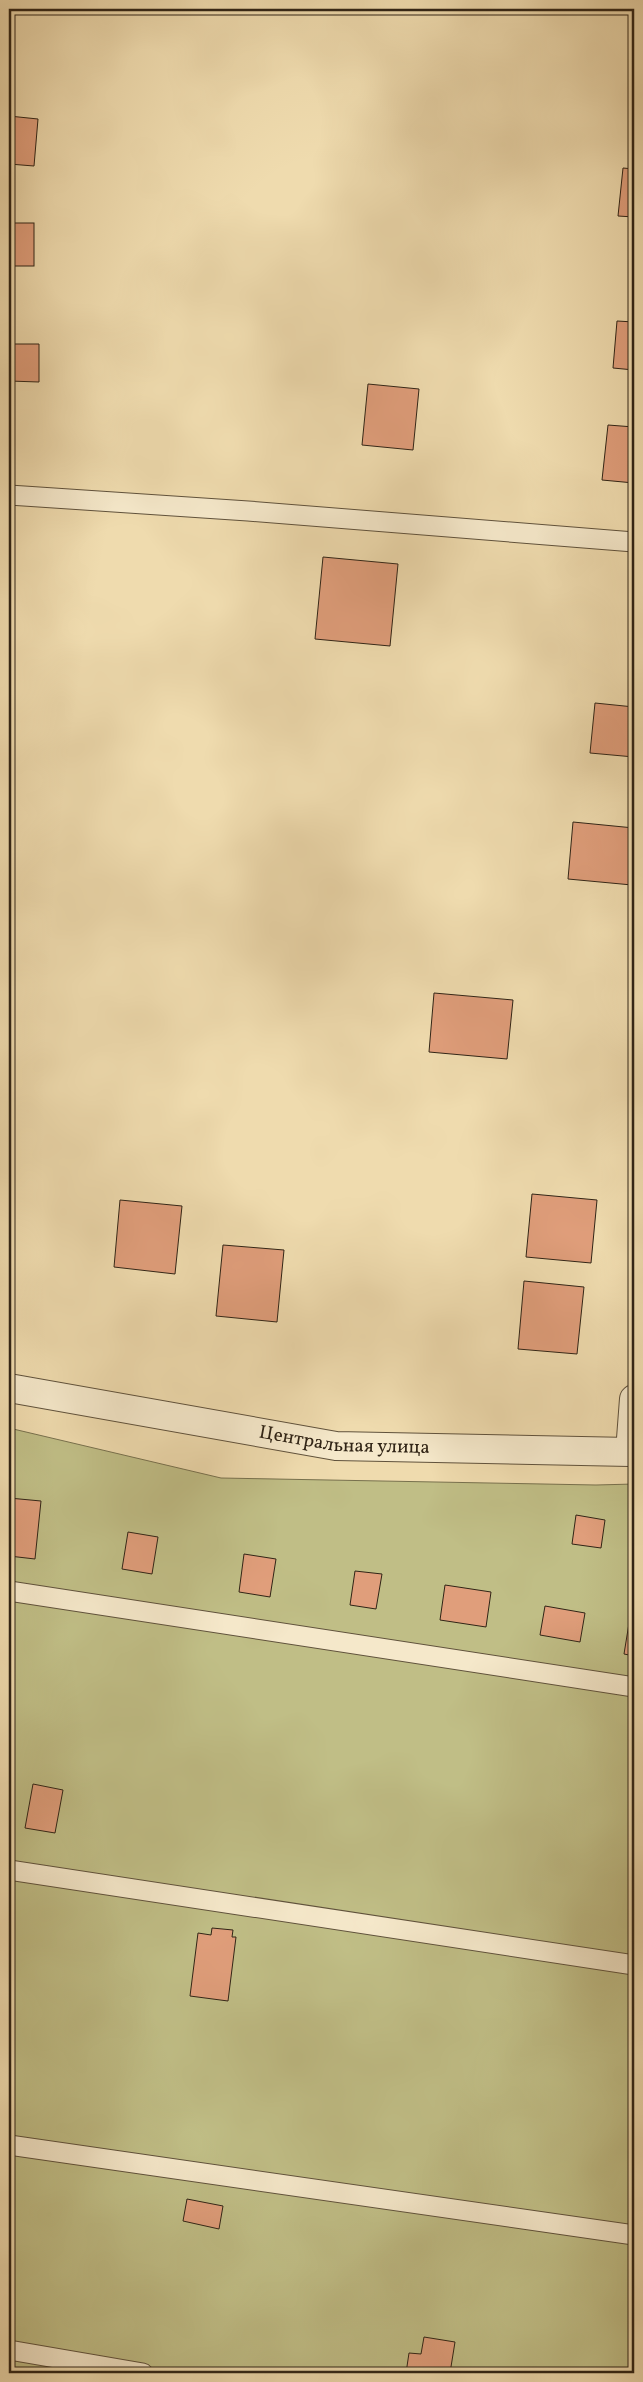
<svg xmlns="http://www.w3.org/2000/svg" width="643" height="2382" font-family="Vollkorn,serif">
<style>
.garden{fill:#c0be86;stroke:#78714e}
.building{fill:#e09e7b;stroke:#302416}
.lines{fill:none;stroke-linecap:round;stroke-linejoin:round}
.service-casing{stroke:#60523c;stroke-width:21}
.minor-casing{stroke:#60523c;stroke-width:30}
.service{stroke:#f5e8ca;stroke-width:19}
.minor{stroke:#f5e8ca;stroke-width:28}
.labels{text-anchor:middle;dominant-baseline:central;stroke-width:4;stroke-linejoin:round;paint-order:stroke}
.street-label{font-size:19px;fill:#302416;stroke:#f5e8ca}
</style>
<rect width="100%" height="100%" fill="#efdbae"/>
<filter id="stains"><feTurbulence type="fractalNoise" baseFrequency=".004" numOctaves="4"/><feColorMatrix values="0 0 0 0 .2 0 0 0 0 .09 0 0 0 0 .02 0 0 0 .5 -.17"/></filter>
<radialGradient id="worn" r=".72"><stop offset=".6" stop-color="#630" stop-opacity="0"/><stop offset="1" stop-color="#630" stop-opacity=".3"/></radialGradient>
<!-- garden -->
<polygon class="garden" points="9,1428 221,1478 596,1485 634,1484 634,2373 9,2373"/>
<!-- building -->
<g class="building">
<polygon points="9,9 58,9 58,12"/>
<polygon points="9,116 38,119 34,166 9,164"/>
<polygon points="623,168 634,169 634,217 618,216"/>
<rect x="9" y="223" width="25" height="43"/>
<polygon points="617,321 634,322 634,370 613,368"/>
<polygon points="9,344 39,344 39,382 9,381"/>
<polygon points="368,384 419,389 413,450 362,445"/>
<polygon points="608,425 634,427 634,483 602,480"/>
<polygon points="323,557 398,564 390,646 315,639"/>
<polygon points="595,703 634,707 634,757 590,753"/>
<polygon points="573,822 634,828 632,885 568,879"/>
<polygon points="434,993 513,1000 507,1059 429,1052"/>
<polygon points="532,1194 597,1200 591,1263 526,1257"/>
<polygon points="120,1200 182,1206 175,1274 114,1267"/>
<polygon points="223,1245 284,1250 277,1322 216,1316"/>
<polygon points="524,1281 584,1287 577,1354 518,1349"/>
<polygon points="9,1498 41,1501 35,1559 9,1556"/>
<polygon points="576,1515 605,1520 601,1548 572,1544"/>
<polygon points="128,1532 158,1537 152,1574 122,1569"/>
<polygon points="244,1554 276,1559 270,1597 239,1592"/>
<polygon points="355,1571 382,1574 376,1609 350,1605"/>
<polygon points="445,1585 491,1592 486,1627 440,1620"/>
<polygon points="545,1606 585,1613 580,1642 540,1635"/>
<polygon points="631,1611 634,1612 634,1656 624,1654"/>
<polygon points="33,1784 63,1790 55,1833 25,1828"/>
<polygon points="212,1928 233,1930 232,1937 236,1937 228,2001 190,1996 198,1933 211,1935"/>
<polygon points="187,2199 223,2206 219,2229 183,2221"/>
<polygon points="424,2337 455,2342 450,2373 406,2373 409,2353 421,2354"/>
</g>
<g class="lines">
<defs>
<g id="service">
<polyline points="9,495 248,511 634,542"/>
<polyline points="9,1591 634,1687"/>
<polyline points="9,1870 634,1965"/>
<polyline points="9,2145 634,2235"/>
<polyline points="9,2350 143,2373"/>
</g>
<g id="minor">
<path id="s1" d="M9 1388 336 1446 630 1452 634 1399"/>
</g>
</defs>
<!-- service casing -->
<use href="#service" class="service-casing"/>
<!-- minor casing -->
<use href="#minor" class="minor-casing"/>
<!-- service -->
<use href="#service" class="service"/>
<!-- minor -->
<use href="#minor" class="minor"/>
</g>
<g class="labels">
<!-- street labels -->
<g class="street-label">
<text stroke="none"><textPath href="#s1" startOffset="340">Центральная улица</textPath></text>
</g>
</g>
<!-- margin -->
<rect width="643" height="2382" fill="none" stroke="#efdbae" stroke-width="30"/>
<rect x="10" y="10" width="623" height="2362" fill="none" stroke="#302416" stroke-width="2.5"/>
<rect x="15" y="15" width="613" height="2352" fill="none" stroke="#302416"/>
<rect width="100%" height="100%" filter="url(#stains)"/>
<rect width="100%" height="100%" fill="url(#worn)"/>
</svg>
